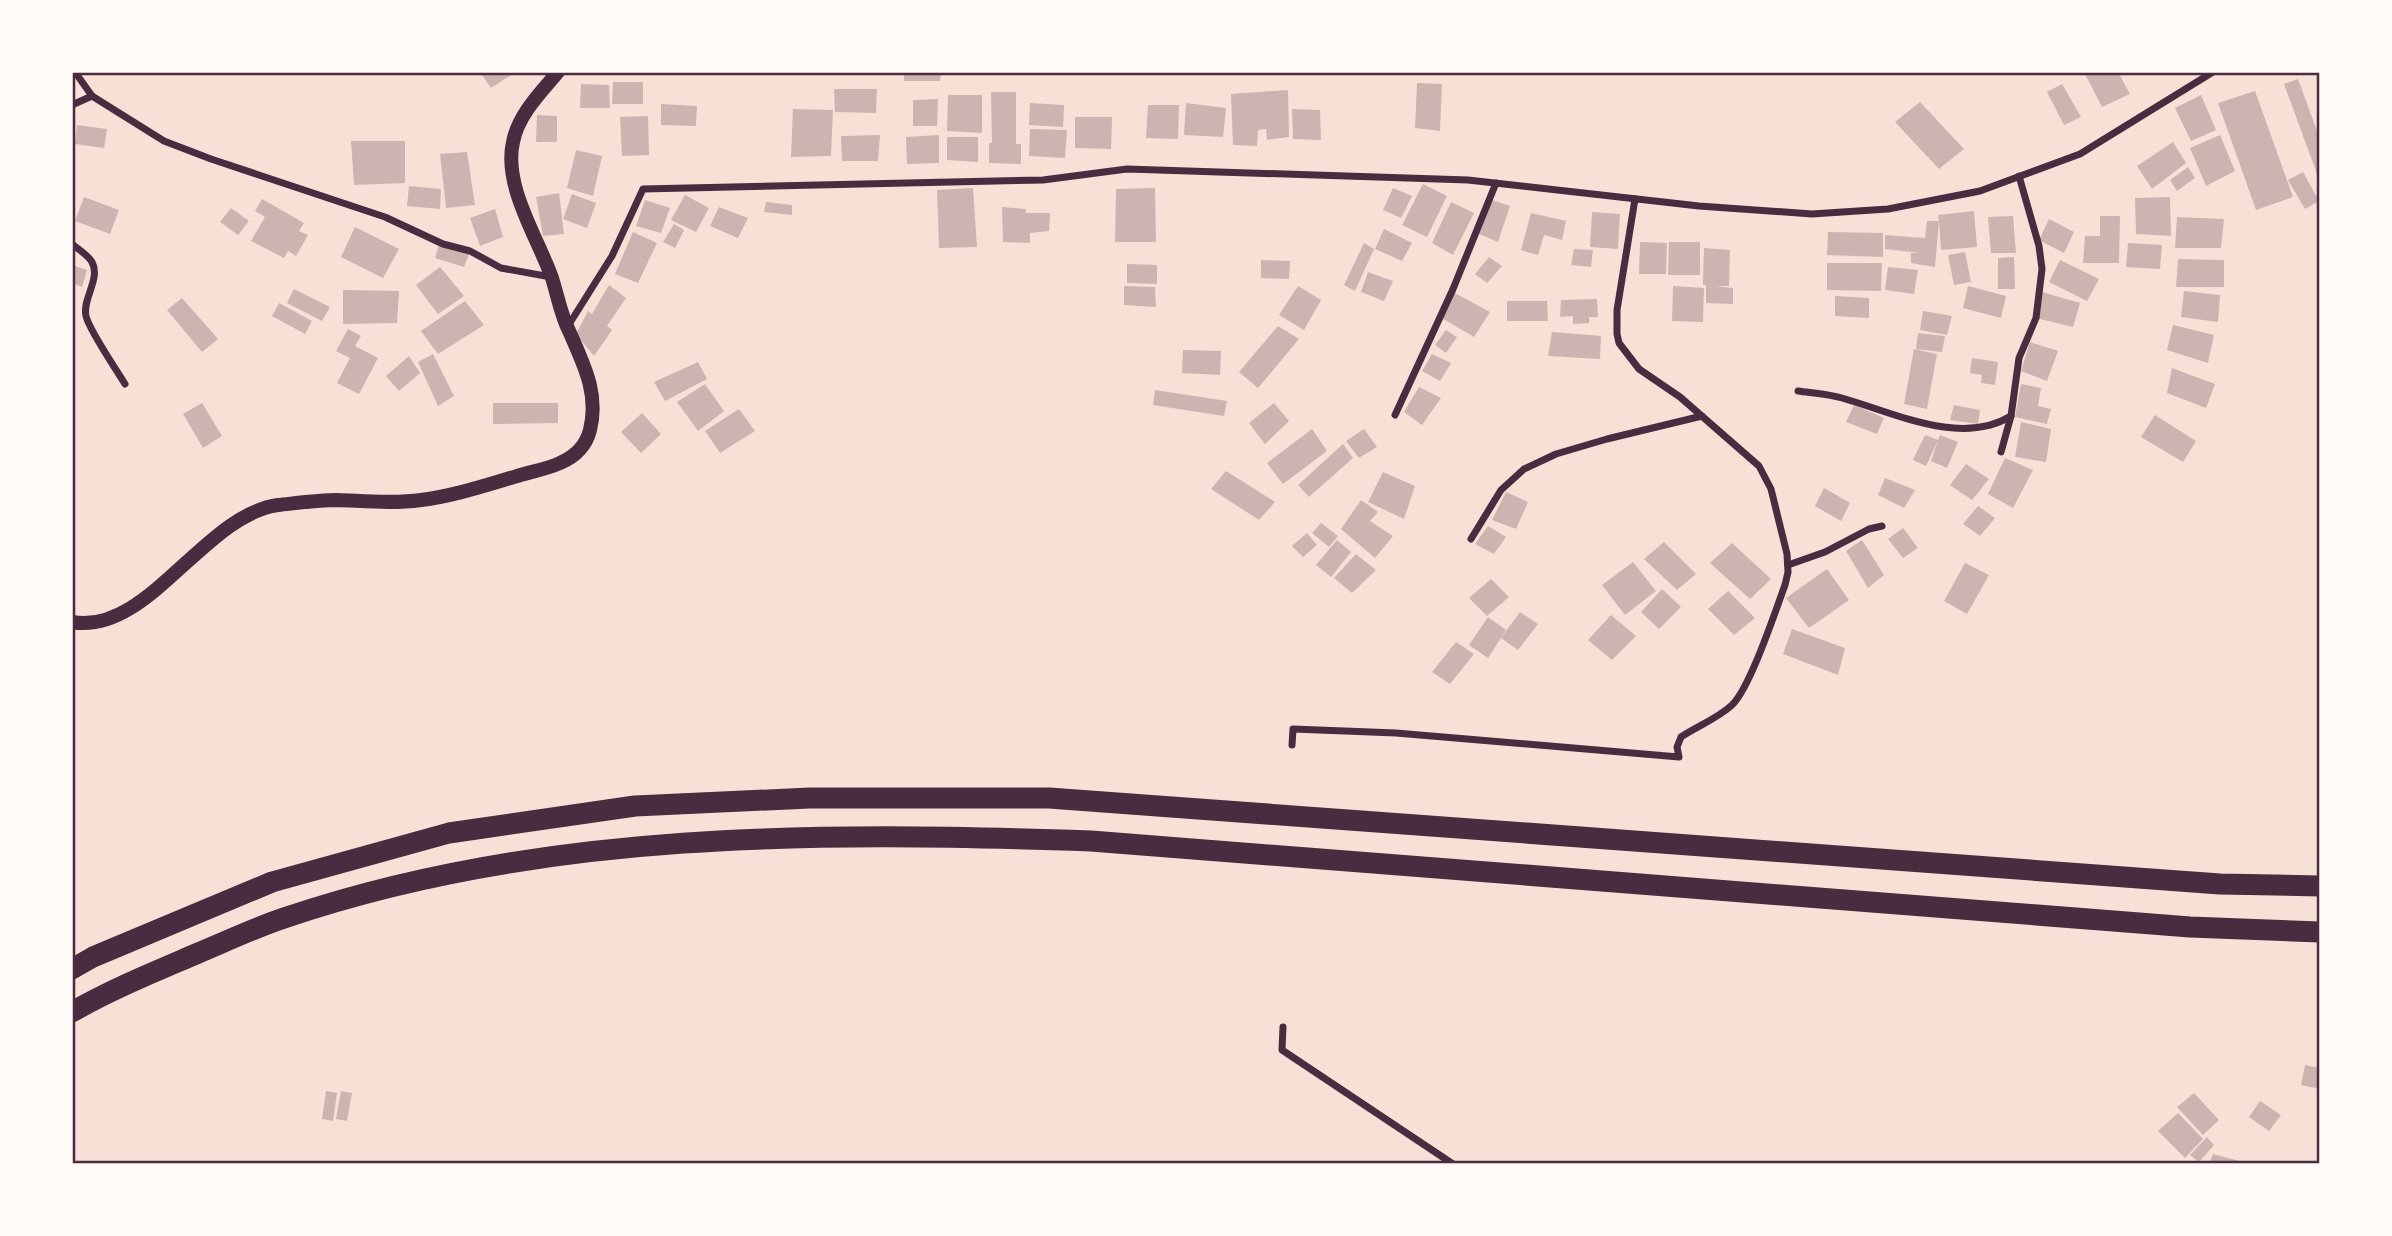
<svg xmlns="http://www.w3.org/2000/svg" width="2392" height="1236" font-family="Spectral,serif">
<style>
.building{fill:#ccb4b1}
.lines{fill:none;stroke-linecap:round;stroke-linejoin:round}
.minor{stroke:#4a2c40;stroke-width:7}
.secondary{stroke:#4a2c40;stroke-width:14}
.motorway{stroke:#4a2c40;stroke-width:21}
.neatline{fill:none;stroke:#4a2c40;stroke-width:2.5}
</style>
<rect width="100%" height="100%" fill="#f7e1d7"/>
<!-- building -->
<g class="building">
<polygon points="480,72 516,72 491,88"/>
<polygon points="904,72 941,72 940,81 904,81"/>
<polygon points="2084,72 2118,72 2130,94 2102,107"/>
<polygon points="2298,79 2320,139 2320,182 2284,84"/>
<polygon points="613,82 643,82 643,104 612,104"/>
<polygon points="1417,83 1442,84 1440,131 1415,128"/>
<polygon points="581,84 609,85 610,108 580,108"/>
<polygon points="2062,84 2081,117 2064,125 2047,92"/>
<polygon points="834,89 877,89 876,113 835,112"/>
<polygon points="1288,90 1289,137 1267,140 1266,129 1258,130 1257,146 1233,145 1231,94"/>
<polygon points="2255,91 2293,197 2256,210 2218,103"/>
<polygon points="991,92 1016,92 1016,144 1021,144 1021,164 989,163 989,143 992,143"/>
<polygon points="948,95 982,95 982,133 947,131"/>
<polygon points="2201,95 2216,130 2191,141 2175,108"/>
<polygon points="938,99 937,126 913,126 913,100"/>
<polygon points="1920,102 1964,149 1939,169 1895,122"/>
<polygon points="1030,103 1064,105 1063,127 1029,125"/>
<polygon points="1186,103 1226,108 1223,137 1184,135"/>
<polygon points="661,104 697,106 696,126 661,125"/>
<polygon points="1148,105 1179,105 1178,139 1146,138"/>
<polygon points="793,109 833,110 831,156 791,157"/>
<polygon points="1292,109 1320,110 1321,140 1293,139"/>
<polygon points="537,115 557,116 557,142 536,142"/>
<polygon points="648,116 649,155 622,156 620,117"/>
<polygon points="1075,117 1112,117 1111,149 1075,148"/>
<polygon points="77,125 107,129 104,148 75,144"/>
<polygon points="1030,129 1067,130 1065,158 1029,156"/>
<polygon points="880,135 878,161 842,161 841,136"/>
<polygon points="939,135 939,163 907,164 906,137"/>
<polygon points="2220,135 2235,171 2206,186 2190,148"/>
<polygon points="947,137 978,137 978,162 947,160"/>
<polygon points="351,141 405,141 405,183 354,185"/>
<polygon points="2173,142 2186,163 2152,189 2137,166"/>
<polygon points="576,150 602,156 593,196 567,188"/>
<polygon points="467,152 475,205 446,208 440,154"/>
<polygon points="2188,167 2195,178 2177,191 2170,180"/>
<polygon points="2303,172 2319,201 2305,209 2288,180"/>
<polygon points="1423,184 1447,196 1427,237 1402,225"/>
<polygon points="409,186 441,189 440,209 407,206"/>
<polygon points="973,188 977,247 939,248 937,190"/>
<polygon points="1155,188 1156,242 1115,242 1116,189"/>
<polygon points="1393,188 1412,196 1401,218 1383,210"/>
<polygon points="559,193 564,234 543,236 536,197"/>
<polygon points="572,194 596,203 587,228 563,219"/>
<polygon points="685,195 709,208 696,232 671,220"/>
<polygon points="84,197 119,210 110,234 75,221"/>
<polygon points="2170,197 2171,236 2136,234 2135,198"/>
<polygon points="262,199 304,223 299,231 308,235 296,256 288,251 284,258 251,241 265,217 255,211"/>
<polygon points="645,200 670,208 661,233 636,226"/>
<polygon points="1492,200 1510,206 1498,242 1479,234"/>
<polygon points="766,202 792,205 792,215 764,212"/>
<polygon points="1451,202 1474,213 1453,255 1432,243"/>
<polygon points="719,207 748,218 738,238 710,226"/>
<polygon points="1002,207 1026,209 1026,213 1050,213 1049,231 1030,233 1030,243 1003,242"/>
<polygon points="231,208 249,221 238,235 220,222"/>
<polygon points="495,209 503,237 480,246 470,218"/>
<polygon points="1974,211 1977,247 1941,250 1939,221 1935,267 1911,263 1911,253 1920,253 1885,249 1885,235 1925,238 1927,221 1939,221 1938,215"/>
<polygon points="1592,212 1620,214 1618,249 1590,247"/>
<polygon points="1531,213 1566,221 1562,240 1544,235 1538,255 1521,250"/>
<polygon points="2013,216 2016,253 1991,253 1988,217"/>
<polygon points="2100,216 2120,216 2119,263 2083,263 2085,236 2100,236"/>
<polygon points="2177,217 2224,219 2221,248 2175,248"/>
<polygon points="2049,219 2074,232 2064,253 2039,240"/>
<polygon points="674,224 684,230 675,248 663,242"/>
<polygon points="355,227 399,249 383,278 341,257"/>
<polygon points="1384,229 1412,243 1402,261 1375,249"/>
<polygon points="633,232 657,243 638,283 615,274"/>
<polygon points="1828,232 1883,233 1883,257 1827,255"/>
<polygon points="1640,242 1667,243 1666,274 1639,274"/>
<polygon points="1669,242 1700,242 1700,275 1668,275"/>
<polygon points="1364,243 1374,249 1355,291 1344,285"/>
<polygon points="2128,243 2162,245 2160,269 2126,267"/>
<polygon points="439,244 469,254 464,267 435,258"/>
<polygon points="1704,248 1730,250 1729,286 1715,286 1733,288 1733,304 1706,303 1706,285 1703,285 1703,280"/>
<polygon points="1574,249 1593,250 1591,267 1571,265"/>
<polygon points="1965,252 1971,282 1954,285 1948,255"/>
<polygon points="1489,257 1502,266 1487,283 1475,274"/>
<polygon points="2014,257 2015,289 1998,289 1998,258"/>
<polygon points="2178,259 2224,260 2224,287 2176,287"/>
<polygon points="1261,260 1290,261 1289,279 1261,278"/>
<polygon points="2060,260 2099,279 2087,301 2049,282"/>
<polygon points="1827,263 1882,263 1881,291 1827,290"/>
<polygon points="1127,264 1157,265 1157,284 1127,283"/>
<polygon points="72,265 87,270 82,287 72,283"/>
<polygon points="440,267 464,296 438,314 416,285"/>
<polygon points="1888,267 1918,270 1914,294 1885,290"/>
<polygon points="1368,272 1393,281 1384,301 1361,292"/>
<polygon points="609,285 626,298 607,326 612,330 594,356 576,334 588,311 592,314"/>
<polygon points="1124,286 1155,287 1156,307 1124,305"/>
<polygon points="1298,286 1321,300 1304,330 1279,315"/>
<polygon points="1673,286 1704,288 1703,322 1672,321"/>
<polygon points="1968,286 2006,296 2001,318 1963,308"/>
<polygon points="294,289 330,307 322,321 287,303"/>
<polygon points="343,290 399,291 397,323 343,324"/>
<polygon points="2184,291 2220,295 2218,322 2181,317"/>
<polygon points="1453,292 1490,312 1474,337 1440,317"/>
<polygon points="2042,292 2080,303 2073,327 2036,318"/>
<polygon points="1835,296 1869,298 1869,318 1835,316"/>
<polygon points="182,298 218,339 202,352 167,310"/>
<polygon points="1597,299 1598,317 1589,317 1589,323 1573,324 1573,316 1560,317 1561,300"/>
<polygon points="465,301 484,325 438,354 421,331"/>
<polygon points="1507,301 1547,301 1548,321 1507,321"/>
<polygon points="279,303 312,321 305,334 272,316"/>
<polygon points="1923,311 1952,316 1947,335 1920,330"/>
<polygon points="2173,325 2214,335 2208,363 2167,350"/>
<polygon points="1278,326 1299,339 1258,388 1239,372"/>
<polygon points="348,329 361,336 355,346 378,358 359,394 337,383 350,358 336,351"/>
<polygon points="1446,330 1457,337 1446,353 1435,345"/>
<polygon points="1552,332 1601,336 1600,359 1548,356"/>
<polygon points="1918,333 1945,336 1942,352 1916,349"/>
<polygon points="2030,342 2058,351 2047,381 2021,371"/>
<polygon points="1914,349 1937,354 1927,409 1904,404"/>
<polygon points="1183,350 1221,351 1220,375 1182,373"/>
<polygon points="433,354 454,396 438,406 418,362"/>
<polygon points="1432,354 1451,363 1440,381 1422,371"/>
<polygon points="409,356 420,373 399,391 386,376"/>
<polygon points="1972,358 1998,362 1995,385 1981,383 1982,375 1970,373"/>
<polygon points="698,362 707,379 665,401 654,382"/>
<polygon points="2172,368 2215,384 2206,408 2167,393"/>
<polygon points="705,384 724,411 698,431 677,402"/>
<polygon points="2021,384 2041,388 2038,406 2051,409 2047,424 2015,417"/>
<polygon points="1419,387 1441,398 1422,425 1404,412"/>
<polygon points="1155,390 1227,401 1224,416 1153,405"/>
<polygon points="202,403 222,436 203,448 183,414"/>
<polygon points="493,403 558,403 558,423 493,424"/>
<polygon points="1274,403 1289,421 1265,444 1249,423"/>
<polygon points="1854,405 1884,418 1877,434 1846,422"/>
<polygon points="1954,405 1980,410 1978,424 1950,420"/>
<polygon points="739,409 755,431 720,453 705,431"/>
<polygon points="642,413 661,434 641,453 621,432"/>
<polygon points="2155,415 2196,441 2183,462 2141,437"/>
<polygon points="2021,422 2051,429 2046,462 2015,457"/>
<polygon points="1312,429 1327,451 1283,484 1267,463"/>
<polygon points="1364,429 1377,447 1359,458 1346,441"/>
<polygon points="1925,435 1938,440 1940,435 1958,442 1947,468 1931,461 1938,440 1926,466 1913,460"/>
<polygon points="1343,444 1353,458 1309,497 1298,485"/>
<polygon points="2005,458 2033,470 2013,508 1988,494"/>
<polygon points="1966,464 1989,479 1972,500 1950,485"/>
<polygon points="1226,471 1275,502 1259,520 1211,489"/>
<polygon points="1383,472 1415,486 1404,519 1368,502"/>
<polygon points="1885,478 1915,490 1904,508 1878,495"/>
<polygon points="1824,488 1850,503 1841,521 1815,506"/>
<polygon points="1506,492 1528,502 1516,529 1492,520"/>
<polygon points="1361,500 1378,512 1370,521 1393,536 1375,558 1341,529"/>
<polygon points="1978,506 1995,518 1980,536 1963,524"/>
<polygon points="1321,523 1338,536 1329,547 1312,533"/>
<polygon points="1488,526 1506,537 1494,554 1475,544"/>
<polygon points="1903,528 1918,548 1903,558 1888,539"/>
<polygon points="1307,533 1317,545 1303,557 1292,546"/>
<polygon points="1337,540 1351,552 1331,577 1316,565"/>
<polygon points="1862,540 1884,575 1868,588 1846,551"/>
<polygon points="1664,542 1696,574 1677,590 1644,559"/>
<polygon points="1732,543 1771,579 1750,599 1710,563"/>
<polygon points="1356,554 1376,570 1352,593 1334,578"/>
<polygon points="1633,562 1656,591 1625,615 1602,585"/>
<polygon points="1965,563 1989,575 1967,614 1944,601"/>
<polygon points="1827,569 1849,600 1809,628 1786,598"/>
<polygon points="1491,579 1509,597 1487,616 1469,598"/>
<polygon points="1662,589 1681,607 1659,629 1641,612"/>
<polygon points="1728,591 1755,618 1734,635 1708,609"/>
<polygon points="1520,612 1538,624 1518,650 1501,638"/>
<polygon points="1611,615 1636,636 1612,660 1588,640"/>
<polygon points="1488,617 1506,630 1488,658 1469,645"/>
<polygon points="1792,629 1845,648 1838,675 1783,654"/>
<polygon points="1456,642 1474,654 1450,684 1432,672"/>
<polygon points="2305,1065 2320,1068 2320,1089 2301,1085"/>
<polygon points="326,1091 337,1093 333,1121 322,1119"/>
<polygon points="341,1091 352,1093 347,1121 336,1119"/>
<polygon points="2194,1093 2219,1120 2203,1135 2177,1107"/>
<polygon points="2260,1101 2281,1115 2269,1131 2249,1117"/>
<polygon points="2178,1113 2203,1139 2185,1158 2158,1131"/>
<polygon points="2207,1137 2214,1145 2199,1162 2190,1155"/>
<polygon points="2213,1154 2247,1163 2246,1164 2209,1164"/>
</g>
<g class="lines">
<!-- minor -->
<g class="minor">
<polyline points="75,72 92,96 164,141 211,159 385,217 443,244 470,251 501,268 551,277"/>
<polyline points="72,105 92,96"/>
<path d="M72 244C78 249 88 255 92 262 101 279 82 299 86 316 89 330 116 369 125 384"/>
<polyline points="568,326 612,256 643,189 1043,180 1127,169 1468,180 1699,206 1812,214 1888,209 1980,191 2080,154 2213,72"/>
<path d="M1798 391C1812 393 1828 394 1842 398 1892 412 1961 447 2011 416"/>
<polyline points="1395,415 1453,289 1496,183"/>
<polyline points="2001,452 2011,416 2019,358 2036,318 2042,269 2039,246 2019,176"/>
<polyline points="1471,539 1501,490 1524,469 1556,454 1607,439 1702,416"/>
<polyline points="1788,565 1825,552 1869,529 1882,526"/>
<path d="M1292 745 1293 729 1396 733 1679 757 1677 747 1681 737C1697 726 1717 719 1732 705 1750 688 1775 612 1785 585L1788 572 1787 554 1771 489 1759 466 1680 397 1639 369 1619 343 1617 334V310L1635 199"/>
<polyline points="1283,1027 1282,1050 1453,1164"/>
</g>
<!-- secondary -->
<path class="secondary" d="M72 622C147 636 204 515 278 505 297 503 318 500 337 500 365 501 393 504 421 500 453 496 483 486 514 477 528 472 545 470 560 463 574 457 586 446 590 430 599 394 584 365 570 333 561 316 558 297 552 278 538 238 503 186 513 142 518 115 541 92 558 72"/>
<!-- motorway -->
<g class="motorway">
<polyline points="72,969 93,957 272,882 449,833 635,806 810,798 1049,798 2220,884 2320,886"/>
<path d="M72 1012C112 989 154 972 196 954 225 942 254 928 284 918 542 830 822 832 1091 841L2190 927 2320 932"/>
</g>
</g>
<!-- border -->
<rect width="2392" height="1236" fill="none" stroke="#fffaf5" stroke-width="147"/>
<rect x="74" y="74" width="2244" height="1088" class="neatline"/>
</svg>
